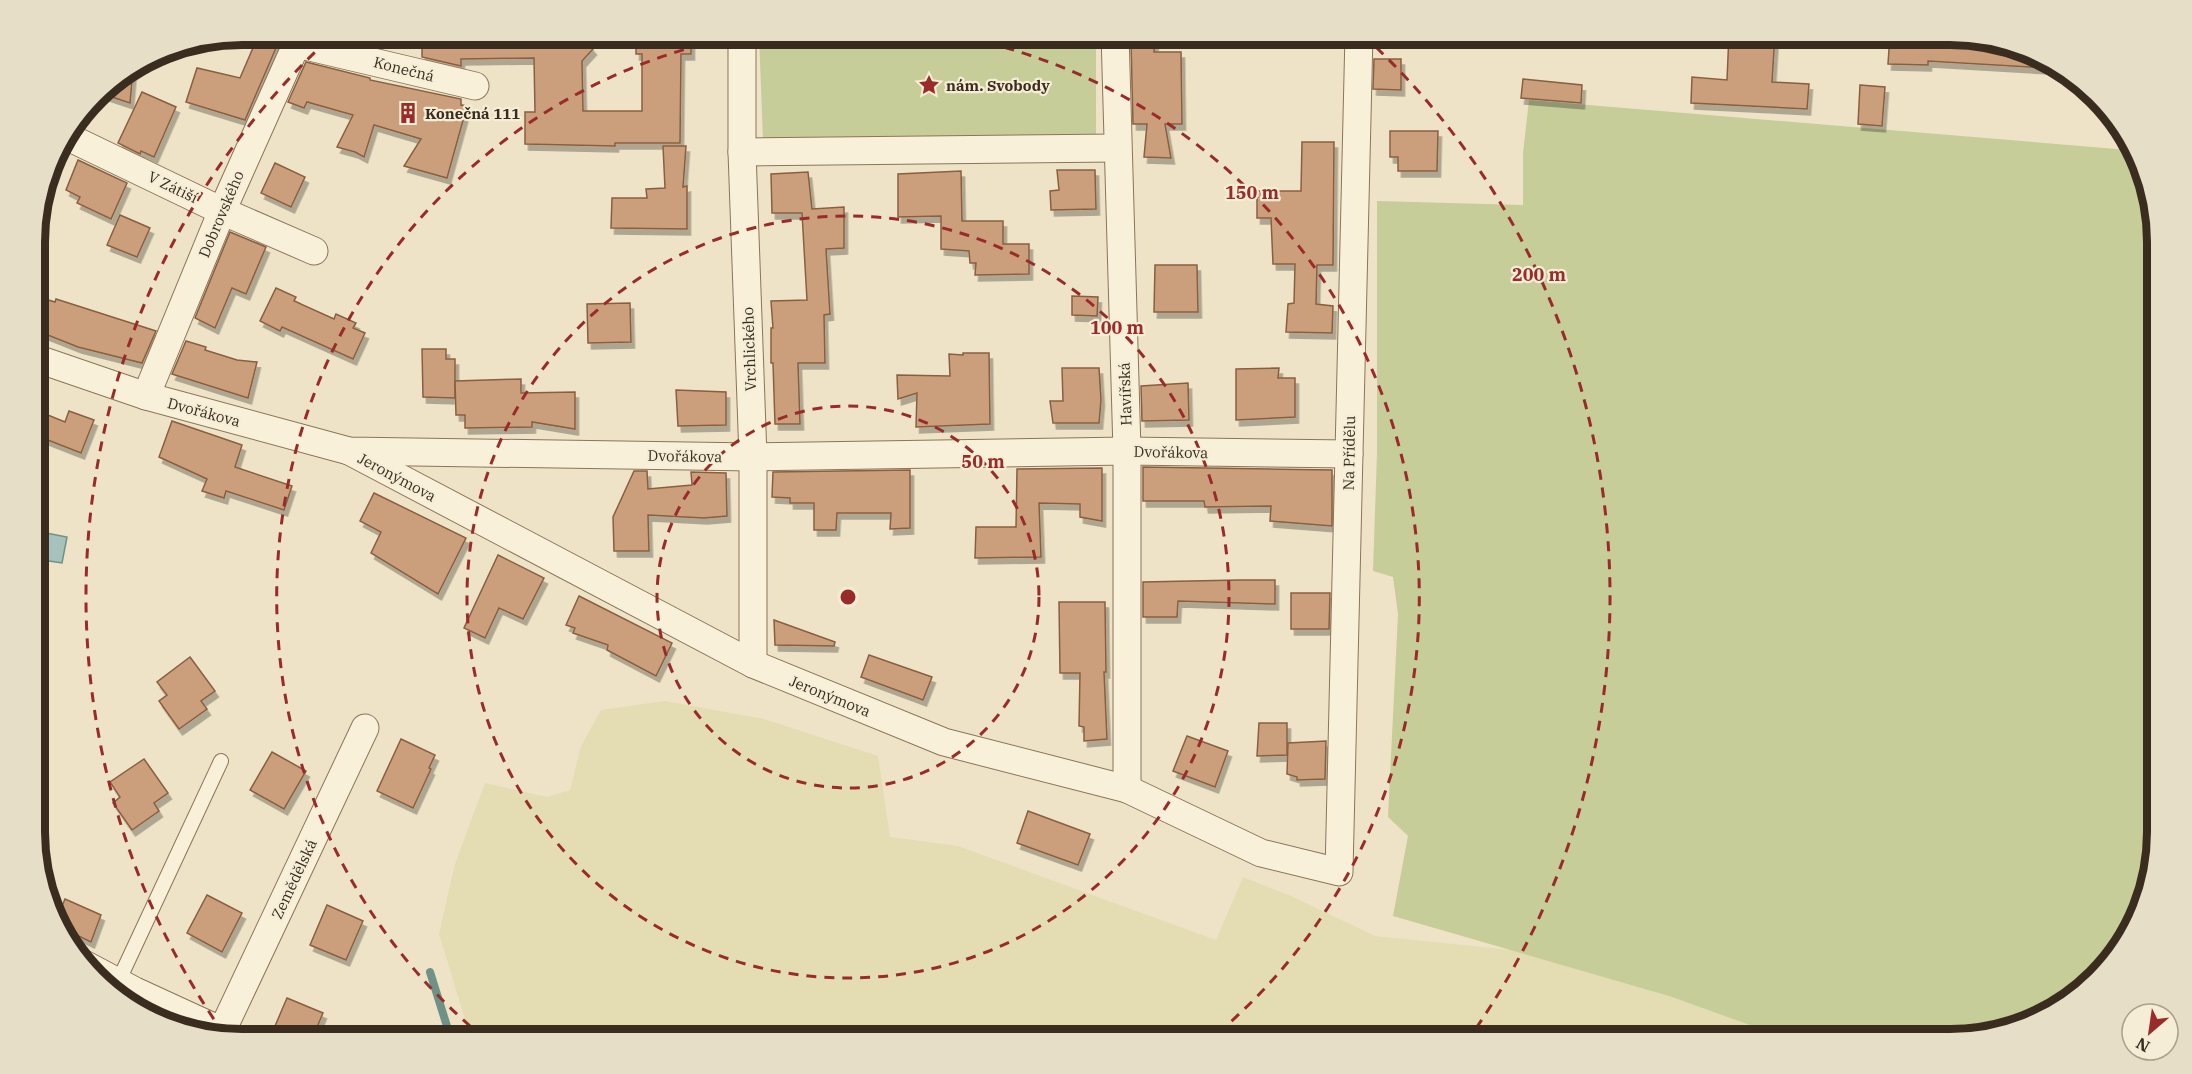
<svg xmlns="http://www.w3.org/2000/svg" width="2192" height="1074" font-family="'IBM Plex Serif',serif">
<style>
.farmland{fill:#e4ddb3}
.green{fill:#c6cd99}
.water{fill:#a7c2bb;stroke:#6e9188;stroke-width:1.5}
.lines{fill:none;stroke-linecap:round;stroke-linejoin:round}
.stream{stroke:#6e9188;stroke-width:8}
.building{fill:#cc9f7c;stroke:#895f41;stroke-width:1.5;filter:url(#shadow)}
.lane-casing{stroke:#8a755b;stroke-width:16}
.street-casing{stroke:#8a755b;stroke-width:29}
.lane{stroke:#f9f0d9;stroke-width:14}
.street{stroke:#f9f0d9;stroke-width:27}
.ring{fill:none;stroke:#992c2b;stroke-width:3;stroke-dasharray:10 8}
.labels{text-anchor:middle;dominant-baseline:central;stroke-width:4.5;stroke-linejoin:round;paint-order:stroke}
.street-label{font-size:15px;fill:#3a2d1f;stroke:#f6edd6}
.poi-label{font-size:15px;font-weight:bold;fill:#3a2d1f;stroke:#f6edd6;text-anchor:start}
.rim{fill:none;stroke:#3a2d1f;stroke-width:8}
.centre{fill:#992c2b;stroke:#f6edd6;stroke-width:3}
.ring-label{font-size:18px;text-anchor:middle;font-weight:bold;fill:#992c2b;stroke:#f6edd6;stroke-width:4.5;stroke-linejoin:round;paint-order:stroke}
</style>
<defs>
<filter id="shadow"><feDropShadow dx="3.5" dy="6" stdDeviation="0" flood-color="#0004"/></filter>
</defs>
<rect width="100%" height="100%" fill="#eee3c6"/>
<!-- farmland -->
<polygon class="farmland" points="665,701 764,719 878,756 890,837 958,846 1216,940 1243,877 1291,896 1375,936 1512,950 1692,1003 1772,1033 1778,1039 807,1039 804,1035 792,1029 781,1030 772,1034 771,1039 471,1039 439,934 455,864 485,783 547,797 570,790 581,746 601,710"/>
<!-- green -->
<g class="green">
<polygon points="759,35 1096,35 1096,136 763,141"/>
<polygon points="1529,100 2129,150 2156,215 2157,833 2136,924 2065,1005 1963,1039 1778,1039 1772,1033 1672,997 1393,916 1408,836 1388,817 1398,614 1393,577 1373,571 1377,453 1377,201 1523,205 1523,153"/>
</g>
<!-- water -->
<polygon class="water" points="36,531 67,537 62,563 36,559"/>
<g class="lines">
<!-- stream -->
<polyline class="stream" points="430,972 451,1039"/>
</g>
<!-- building -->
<g class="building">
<polygon points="259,34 282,34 245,120 186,102 197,68 240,78"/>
<polygon points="356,34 381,34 378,47 356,42"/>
<polygon points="484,34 580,34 593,49 582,61 583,111 642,111 642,54 636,54 636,34 691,34 691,54 681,54 680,143 615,143 615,146 525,144 525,112 535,112 534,58 461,59 461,66 422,57 422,41 484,40"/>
<polygon points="1729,34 1775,34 1772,82 1809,84 1807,109 1691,103 1692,77 1727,80"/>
<polygon points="1890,34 1950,34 2042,56 2046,59 2045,68 1928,61 1928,65 1888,64"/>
<polygon points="1155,40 1154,52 1181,52 1182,124 1165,124 1171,158 1144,157 1147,124 1133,124 1131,42"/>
<polygon points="1374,59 1401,59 1401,90 1373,89"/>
<polygon points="306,62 370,78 370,80 461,99 461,105 467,106 447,178 404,166 421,139 374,125 364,157 355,152 337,147 353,115 307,102 304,108 288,102"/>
<polygon points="133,69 130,103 100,93 105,86"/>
<polygon points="1523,79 1582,85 1581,103 1521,98"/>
<polygon points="1860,85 1885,87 1882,126 1858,124"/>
<polygon points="142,92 176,107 154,157 141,151 140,154 118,143"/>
<polygon points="1390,131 1438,131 1437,171 1398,171 1398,157 1390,157"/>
<polygon points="1302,142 1334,142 1333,265 1317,265 1316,304 1333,306 1332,333 1286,332 1288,304 1294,303 1295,264 1273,264 1271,218 1257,218 1257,191 1301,191"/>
<polygon points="663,146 686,146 683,187 687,186 687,229 611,228 612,198 647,198 646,189 665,188"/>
<polygon points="78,160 127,183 111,219 77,203 80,197 66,190"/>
<polygon points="275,163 305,177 291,207 261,193"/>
<polygon points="1057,170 1095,170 1096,209 1051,210 1050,191 1059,190"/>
<polygon points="961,171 962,221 1003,221 1003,244 1029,244 1029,274 975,275 976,263 970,263 969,251 941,249 941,216 898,217 898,174"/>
<polygon points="808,172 812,209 844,207 844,248 826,249 830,314 824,315 825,363 798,363 800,424 775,424 773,363 771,363 771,328 773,328 771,301 807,300 802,213 772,213 771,174"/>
<polygon points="120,215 150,228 137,257 107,245"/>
<polygon points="230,232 266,247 246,294 232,288 215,328 195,318"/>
<polygon points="1155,265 1197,265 1198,312 1154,312"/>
<polygon points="276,288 296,297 294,301 334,319 336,314 356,323 353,328 365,333 353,359 282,327 280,331 260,321"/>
<polygon points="35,296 55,302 56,299 156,331 142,363 78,347 35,330"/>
<polygon points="1072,296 1098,297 1097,316 1072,315"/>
<polygon points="630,303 631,342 588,343 587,304"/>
<polygon points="186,341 206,347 205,350 237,360 257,362 248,398 172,374"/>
<polygon points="422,349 446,349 446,359 455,359 455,398 423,397"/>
<polygon points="963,353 989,353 990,424 916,427 917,393 898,399 897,375 950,376 949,354 963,355"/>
<polygon points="1062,368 1099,368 1101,400 1099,423 1053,423 1050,401 1063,401"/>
<polygon points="1279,368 1278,378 1295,378 1295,417 1236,420 1236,369"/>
<polygon points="521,379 521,393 575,392 575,429 532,422 532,427 465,428 465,415 456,415 455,381"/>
<polygon points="1188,383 1189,420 1142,421 1141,386"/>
<polygon points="676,390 726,392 726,425 678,426"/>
<polygon points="69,411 94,420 81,453 35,435 43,413 65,422"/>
<polygon points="172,421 242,445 235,467 292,486 284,510 226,491 224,498 202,491 207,479 159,457"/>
<polygon points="1143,467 1332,470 1332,526 1270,521 1271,506 1205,507 1204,501 1143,501"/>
<polygon points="1102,468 1102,521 1080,517 1080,504 1039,503 1041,557 975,558 976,527 1016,527 1017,469"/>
<polygon points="910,470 910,528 890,529 891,513 837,513 836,530 814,530 814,503 790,503 790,498 772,497 773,472"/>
<polygon points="634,471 647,471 648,489 692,485 691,472 726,473 727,516 704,518 648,515 649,551 614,551 613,517"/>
<polygon points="374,493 466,538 438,594 371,553 381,532 360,521"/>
<polygon points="498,555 544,578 523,619 499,608 485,638 464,628"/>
<polygon points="1239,580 1275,580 1275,604 1178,601 1177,617 1143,617 1143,582"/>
<polygon points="1291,593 1330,593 1329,629 1291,629"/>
<polygon points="579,596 672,643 656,676 607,650 608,645 573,633 575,628 566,625"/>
<polygon points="1059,602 1105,602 1106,672 1104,672 1107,739 1084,741 1084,727 1079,726 1080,673 1060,673"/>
<polygon points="774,620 835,642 834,646 775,645"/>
<polygon points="869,655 932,677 923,700 861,677"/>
<polygon points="190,657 215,691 201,701 207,709 179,729 159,701 167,695 157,682"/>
<polygon points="1259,723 1287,723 1287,755 1257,756"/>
<polygon points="1187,736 1228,751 1215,787 1173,771"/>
<polygon points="401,739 435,755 429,768 431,769 413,808 377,791"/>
<polygon points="1326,741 1325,779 1297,780 1297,777 1287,774 1288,743"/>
<polygon points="272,752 306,771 284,809 250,790"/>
<polygon points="144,759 168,793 154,803 159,811 132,830 113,803 120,797 110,782"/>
<polygon points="1028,811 1090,834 1078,865 1017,843"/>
<polygon points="207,895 242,913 222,952 187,933"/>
<polygon points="65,899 101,915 91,942 66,930 59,913"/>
<polygon points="327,905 363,921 346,960 310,945"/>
<polygon points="287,998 323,1013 312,1039 269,1040"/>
</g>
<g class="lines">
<defs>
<polyline id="lane" points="118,982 221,761"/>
<g id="street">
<polyline points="742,34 742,152 753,457 753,664"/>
<polyline points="1115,34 1127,451 1127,789"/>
<polyline points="297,44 475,86"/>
<polyline points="66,136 222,211 314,251"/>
<polyline points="742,152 1117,148"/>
<polyline points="35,358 146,396 349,451 753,457 1127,451 1349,454"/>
<polyline points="146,396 222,211 301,34"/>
<polyline points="349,451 753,664 944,742 1127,789 1261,853 1339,872 1359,34"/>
<polyline points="84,964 135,991 222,1031 365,728"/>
</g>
</defs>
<!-- lane casing -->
<use href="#lane" class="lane-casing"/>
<!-- street casing -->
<use href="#street" class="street-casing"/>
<!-- lane -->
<use href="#lane" class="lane"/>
<!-- street -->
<use href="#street" class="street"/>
</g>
<!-- distance rings -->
<g class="ring">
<circle cx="848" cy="597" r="191"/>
<circle cx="848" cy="597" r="381"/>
<path d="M484 1038A572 572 0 0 1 744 35M952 35A572 572 0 0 1 1212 1038"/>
<path d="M224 1034A762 762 0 0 1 333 35M1363 35A762 762 0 0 1 1472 1034"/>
</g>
<!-- icons -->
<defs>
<symbol id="sight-bare" viewBox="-9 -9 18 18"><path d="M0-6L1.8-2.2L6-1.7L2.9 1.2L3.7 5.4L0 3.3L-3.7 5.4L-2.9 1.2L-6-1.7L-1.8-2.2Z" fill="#992c2b" stroke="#f6edd6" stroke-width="2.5" paint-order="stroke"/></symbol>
<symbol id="building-bare" viewBox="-9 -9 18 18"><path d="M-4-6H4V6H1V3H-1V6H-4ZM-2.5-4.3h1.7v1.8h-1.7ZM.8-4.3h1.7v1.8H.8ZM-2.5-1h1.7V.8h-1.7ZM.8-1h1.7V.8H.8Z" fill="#992c2b" stroke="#f6edd6" stroke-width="2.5" paint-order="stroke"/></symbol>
</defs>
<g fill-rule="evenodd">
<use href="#sight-bare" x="914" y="70" width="30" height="30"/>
<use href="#building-bare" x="393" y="98" width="30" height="30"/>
</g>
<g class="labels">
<!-- street labels -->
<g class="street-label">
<text transform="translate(404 69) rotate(14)">Konečná</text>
<text transform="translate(173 187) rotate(26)">V Zátiší</text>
<text transform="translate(221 214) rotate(-67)">Dobrovského</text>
<text transform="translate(749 349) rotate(-92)">Vrchlického</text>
<text transform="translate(1125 394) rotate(-92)">Havířská</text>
<text transform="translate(204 412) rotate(15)">Dvořákova</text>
<text transform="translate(1171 452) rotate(1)">Dvořákova</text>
<text transform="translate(1349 453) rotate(-89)">Na Přídělu</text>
<text transform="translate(685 456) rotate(1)">Dvořákova</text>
<text transform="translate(397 477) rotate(28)">Jeronýmova</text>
<text transform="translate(830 696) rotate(22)">Jeronýmova</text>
<text transform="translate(294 879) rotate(-65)">Zemědělská</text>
</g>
<!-- poi labels -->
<g class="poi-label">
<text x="946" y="85">nám. Svobody</text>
<text x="425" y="113">Konečná 111</text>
</g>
</g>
<!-- crop -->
<path d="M0 0H2192V1074H0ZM242 45H1950A197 197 0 0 1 2147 242V832A197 197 0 0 1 1950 1029H242A197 197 0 0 1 45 832V242A197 197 0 0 1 242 45Z" fill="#e7dec7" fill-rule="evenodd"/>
<path class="rim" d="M242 45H1950A197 197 0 0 1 2147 242V832A197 197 0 0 1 1950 1029H242A197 197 0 0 1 45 832V242A197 197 0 0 1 242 45Z"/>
<circle cx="848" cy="597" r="9" class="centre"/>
<g class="ring-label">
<text x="1252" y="199">150 m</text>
<text x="1539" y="281">200 m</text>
<text x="1117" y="334">100 m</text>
<text x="983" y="468">50 m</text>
</g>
<!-- north arrow -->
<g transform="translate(2150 1032) rotate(209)"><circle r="28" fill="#f6edd6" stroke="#aba08d" stroke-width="1.5"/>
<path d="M0-4.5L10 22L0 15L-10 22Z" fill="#992c2b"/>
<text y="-9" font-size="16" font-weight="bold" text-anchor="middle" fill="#3a2d1f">N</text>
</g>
</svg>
